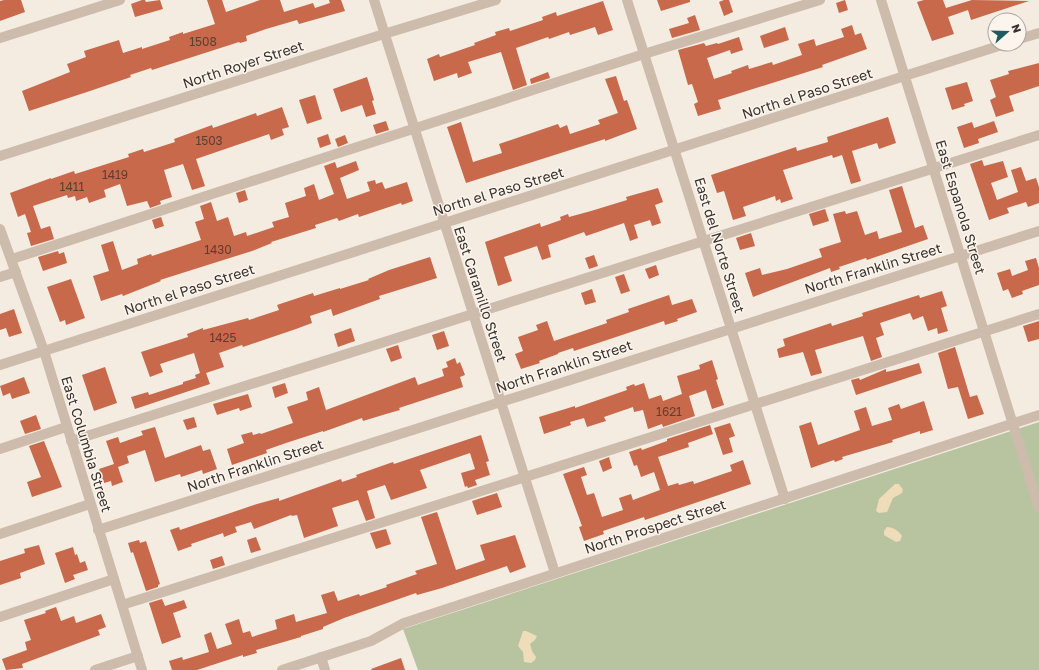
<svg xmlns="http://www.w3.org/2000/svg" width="1039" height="670" font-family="'Golos Text',sans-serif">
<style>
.green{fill:#b8c4a0}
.sand{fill:#efdcb8}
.building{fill:#c8694b}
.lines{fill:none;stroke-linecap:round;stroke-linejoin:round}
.minor{stroke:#cdbbac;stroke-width:10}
.labels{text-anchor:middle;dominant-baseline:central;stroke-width:3;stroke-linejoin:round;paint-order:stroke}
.number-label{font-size:12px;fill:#5e3e33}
.street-label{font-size:14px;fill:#3b302b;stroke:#fbf5ee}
</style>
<rect width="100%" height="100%" fill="#f4ebe1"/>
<!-- green -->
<polygon class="green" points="1039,422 1039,670 418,670 403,629"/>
<!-- sand -->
<g class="sand">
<polygon points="895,484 899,484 903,490 902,493 893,498 887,512 879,513 876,511 879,499"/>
<path d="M887 527C893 527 899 531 902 536L900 541 896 542 884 535V531Z"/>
<polygon points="523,631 526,631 537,636 535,640 530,644 532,651 536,657 535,660 531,663 524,662 523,652 518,646"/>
</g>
<!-- building -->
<g class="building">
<polygon points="4,0 21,0 25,12 0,21 0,1"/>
<polygon points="142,0 145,0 146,2 160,0 163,9 135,17 131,4"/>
<polygon points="207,0 222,0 226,12 260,0 280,0 284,12 313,3 315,8 330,3 329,0 341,0 345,11 299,24 297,20 266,29 246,36 247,41 240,43 239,42 152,70 151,68 130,75 131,77 90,91 29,111 22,91 70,72 67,64 86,57 84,51 119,40 123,53 142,47 142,49 170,40 169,37 183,32 183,34 215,24"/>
<polygon points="657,0 690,0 690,2 661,11"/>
<polygon points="724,0 729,0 733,12 724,16 719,2"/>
<polygon points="845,0 848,10 839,13 836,3"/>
<polygon points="924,0 943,0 946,8 972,0 1029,1 971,20 968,10 948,17 954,34 932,41 917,2"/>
<polygon points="603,1 613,30 598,35 595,27 570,35 569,32 549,39 548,37 516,48 527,85 513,90 501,52 468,62 472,73 458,78 457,73 434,81 427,59 439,54 440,57 475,45 474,43 496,35 495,32 509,28 510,31 543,20 542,17 556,12 557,16"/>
<polygon points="695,15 700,30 672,38 669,29 689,23 687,18"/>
<polygon points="852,25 855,35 861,33 867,49 822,65 823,67 718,100 721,109 698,116 694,104 698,102 692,84 688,85 678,50 704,43 706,46 717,43 718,44 739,37 743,50 731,54 730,50 707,58 714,79 732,73 731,71 748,65 749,69 772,62 773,65 802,55 798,44 814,39 816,46 844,37 841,29"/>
<polygon points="785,27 789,40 764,48 760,36"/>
<polygon points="1039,63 1039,86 1009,96 1014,111 996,117 990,100 996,97 990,80 1009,74 1008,71"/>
<polygon points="548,72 550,78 531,84 530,79"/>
<polygon points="616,76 624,101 627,100 637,129 605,141 605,139 466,183 447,127 461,122 473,162 502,153 499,144 558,124 560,128 567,125 570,134 600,124 598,120 618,113 605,79"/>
<polygon points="367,77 374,100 372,101 376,114 366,117 362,105 341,112 333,89"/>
<polygon points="967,82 973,101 964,104 965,106 952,110 945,88"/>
<polygon points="315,95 322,119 307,124 299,100"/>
<polygon points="282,107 289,127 282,129 284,135 271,140 269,134 196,159 205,186 192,190 183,164 164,170 172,197 160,201 161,204 150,208 147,201 127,206 120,184 104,190 106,197 89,203 87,197 76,201 75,196 68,198 67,195 33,206 41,229 50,226 54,239 31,246 27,233 31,232 25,214 18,217 10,193 51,178 51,179 74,171 75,174 129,157 128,154 143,149 144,152 175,142 174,139 212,125 213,128 256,113 257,116"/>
<polygon points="888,117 896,143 879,149 877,143 852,151 861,181 851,184 842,155 833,158 832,155 783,170 793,199 781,203 780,199 776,201 775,196 743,207 746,216 733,220 724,191 717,193 711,175 796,147 797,151 828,142 827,137"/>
<polygon points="386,121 389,130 376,134 373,125"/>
<polygon points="994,121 998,132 978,139 979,143 964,148 957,127 972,122 974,128"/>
<polygon points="328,134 331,144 320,148 317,138"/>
<polygon points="345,135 348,143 338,147 335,139"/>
<polygon points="982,160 984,166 1003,161 1008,177 991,183 997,200 1018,192 1011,170 1021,167 1026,181 1036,178 1039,187 1039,203 1028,207 1026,202 1007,208 1009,213 989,220 970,164"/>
<polygon points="356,161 359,170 340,178 347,199 370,191 367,182 375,180 376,184 382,182 385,189 407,182 413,201 402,205 401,203 359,217 358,214 339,221 337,218 315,225 316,228 271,242 272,243 252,251 160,280 161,281 123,296 122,294 101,301 93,276 109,271 101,245 113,241 122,270 138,264 137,259 151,254 152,256 201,240 195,222 204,219 200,206 211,202 217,221 228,217 234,236 246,232 247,236 274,227 272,222 289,217 285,203 306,196 304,188 314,184 319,200 334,194 324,166 335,162 337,168"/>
<polygon points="902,186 915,228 923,225 928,239 867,260 866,258 839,267 840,269 831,272 830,268 753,297 745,273 760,268 762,275 787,269 822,257 819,249 841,242 833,214 845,211 846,214 857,211 865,235 877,231 879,239 902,232 889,190"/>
<polygon points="658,188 663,202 655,205 661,223 652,226 650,220 634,225 638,238 630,241 624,223 586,236 584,232 548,245 551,257 542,260 537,246 504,257 512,281 498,286 485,242 540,223 541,227 561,220 560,217 568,214 569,217 591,211 627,200 626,197"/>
<polygon points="245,190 248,200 239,203 236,193"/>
<polygon points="825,209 829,221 813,226 809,214"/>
<polygon points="161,217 164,226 155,229 152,220"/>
<polygon points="751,233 755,246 740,250 736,238"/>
<polygon points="58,251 59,254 64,252 67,263 43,271 38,257"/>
<polygon points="594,255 598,266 589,269 585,258"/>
<polygon points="430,257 437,278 379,296 380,299 333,316 331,309 310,316 312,323 296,329 243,347 242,345 219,353 224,367 206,373 210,384 135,409 131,397 148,392 149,395 183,384 183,382 196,378 195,375 200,373 194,353 160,364 163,372 150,377 141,352 188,337 187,334 203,328 203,330 248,318 249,320 279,310 277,305 313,293 314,296 340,288 340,289 369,280 368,279 389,270"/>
<polygon points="1036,258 1039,268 1039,285 1022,291 1023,294 1012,298 1008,289 1003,291 997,273 1010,269 1012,276 1028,270 1025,261"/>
<polygon points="656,265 659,275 649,279 645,269"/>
<polygon points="624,274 630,291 621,294 615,277"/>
<polygon points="71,279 85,318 66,325 65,320 60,322 47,287"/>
<polygon points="592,289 596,302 585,305 581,293"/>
<polygon points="942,291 947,306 941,308 948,331 938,334 937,328 928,331 923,316 913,320 910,313 880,323 884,335 876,338 882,357 871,361 863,336 815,350 822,373 811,376 803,352 779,358 777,349 785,346 783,339 831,323 832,326 863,316 862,313 919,295 920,298"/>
<polygon points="669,295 672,305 692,299 697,312 677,319 678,321 665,325 664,321 574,351 573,348 558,353 558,354 539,361 540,363 521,369 515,354 523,351 518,337 538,330 536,325 547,321 554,341 607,323 606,320 629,312 628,309"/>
<polygon points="14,309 22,333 9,337 6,328 0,330 0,314"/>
<polygon points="1039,321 1039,339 1028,342 1023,326"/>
<polygon points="351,328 355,341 338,347 334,334"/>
<polygon points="444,331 449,346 437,350 432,335"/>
<polygon points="398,345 402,358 391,362 386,349"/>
<polygon points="955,347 970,397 977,395 984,414 968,419 958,387 948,389 938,353"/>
<polygon points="455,358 457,364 460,362 465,375 460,377 463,387 399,408 400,410 386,414 363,421 362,418 323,432 323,431 286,443 266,450 267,453 232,465 227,449 244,443 241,435 252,432 253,435 260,433 261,434 293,423 287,407 308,400 306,392 319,387 326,410 415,377 418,385 444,376 442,369 448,367 446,362"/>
<polygon points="712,360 718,379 716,380 724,405 712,409 706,390 689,396 695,416 663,427 662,424 648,429 643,410 634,412 633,407 604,417 606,421 587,427 584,418 570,422 571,425 544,434 539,417 575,406 575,408 627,390 626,387 634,384 635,386 644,383 649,399 661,395 663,401 682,394 677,376 700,369 699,365"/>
<polygon points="919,363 922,373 856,395 851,380 859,378 860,380 886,369 886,372 895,370"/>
<polygon points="105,367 117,403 94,411 82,375"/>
<polygon points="24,377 30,393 12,399 10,393 3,396 0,386"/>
<polygon points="285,383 288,393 275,398 272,387"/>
<polygon points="248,394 252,407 240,411 239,408 217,415 213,404"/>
<polygon points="924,401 933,430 920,434 920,431 892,440 893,442 842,457 843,459 835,462 834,460 811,468 799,426 811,422 818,445 860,430 854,411 866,407 872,426 892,420 888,408 899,404 901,409"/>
<polygon points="36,415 41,429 25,434 20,421"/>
<polygon points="194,417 197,427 187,430 183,420"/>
<polygon points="730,423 735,436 729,438 733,452 723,455 714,428"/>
<polygon points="710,425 713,434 688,443 689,447 658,457 668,486 678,483 679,485 693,481 694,484 732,471 730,465 743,460 751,484 645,520 644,517 603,531 604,534 584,541 579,527 582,526 563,474 584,467 587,475 581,477 587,495 594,493 602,517 623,510 619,498 631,494 633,500 660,490 654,472 641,477 637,465 634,466 629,452 641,448 642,450 667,441 667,439"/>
<polygon points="155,427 165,458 201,445 203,451 210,449 217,469 203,474 202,470 181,477 180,474 155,482 145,450 127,456 129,463 118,467 123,482 112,486 111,481 104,483 99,469 114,464 106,441 118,437 120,443 143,435 141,431"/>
<polygon points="481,435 489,461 486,462 490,475 475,480 477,485 468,488 467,486 465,487 461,473 475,469 470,453 420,470 427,488 391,500 385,485 367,491 375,518 366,521 358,500 332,508 338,526 304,538 297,515 292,516 291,515 254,529 251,522 235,527 237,532 224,537 223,533 191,544 192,546 178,551 170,530 179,527 180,530 257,504 279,498 279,501 341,479 342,482 357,477 356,475 393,462 394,464"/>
<polygon points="44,441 62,487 32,497 27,482 41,477 29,446"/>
<polygon points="609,457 612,468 603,472 599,461"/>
<polygon points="497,493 502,507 477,515 472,501"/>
<polygon points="437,512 456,570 485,560 480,545 515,535 526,567 510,573 507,566 442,588 417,595 416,593 344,618 323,627 323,629 301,636 301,637 256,650 257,653 243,657 243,655 197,670 172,670 169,661 182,657 183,660 209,652 204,635 211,632 217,649 232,644 225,624 239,619 243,633 250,631 252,637 277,629 275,620 294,614 296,622 327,613 321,595 334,591 338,601 359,594 360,596 387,587 386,585 417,574 415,571 437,564 421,517"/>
<polygon points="386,529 391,544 376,549 370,533"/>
<polygon points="256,537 261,550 251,553 247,540"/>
<polygon points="139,540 140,543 146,541 160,584 158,585 158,587 146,591 133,552 131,553 128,543"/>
<polygon points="39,545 45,564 20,573 21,578 0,585 0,561 25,553 24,549"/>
<polygon points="73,547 75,555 77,554 80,563 85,561 88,570 73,575 75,579 65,583 55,553"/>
<polygon points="222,556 225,565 213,569 210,560"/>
<polygon points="162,599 165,606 184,600 187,608 173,613 181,637 162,644 149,603"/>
<polygon points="56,607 61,621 74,616 76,623 101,614 106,627 98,630 100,635 22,664 23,668 6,670 2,659 27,650 25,642 31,640 24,620 46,613 45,611"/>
<polygon points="401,658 405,670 372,670 371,669"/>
</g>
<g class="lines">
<!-- minor -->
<g class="minor">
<polyline points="374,0 555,573"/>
<polyline points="627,0 785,499"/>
<polyline points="881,0 1039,508"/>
<polyline points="0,38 120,0"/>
<polyline points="1019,39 1039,33"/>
<polyline points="0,156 384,34 496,0"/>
<polyline points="0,229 44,351 142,670"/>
<polyline points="12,259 644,54 820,0"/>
<polyline points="0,277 16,272"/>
<polyline points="0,365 1005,44"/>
<polyline points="71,441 1039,135"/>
<polyline points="0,449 66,427"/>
<polyline points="98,530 1039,231"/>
<polyline points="0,534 90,504"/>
<polyline points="122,605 1039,314"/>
<polyline points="0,617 114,579"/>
<polyline points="321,657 325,670"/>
<polyline points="95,670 138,656"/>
<polyline points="282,670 371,641 404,623 1039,415"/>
</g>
</g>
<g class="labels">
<!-- number labels -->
<g class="number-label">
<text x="203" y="41">1508</text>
<text x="209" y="140">1503</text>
<text x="115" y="174">1419</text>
<text x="72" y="186">1411</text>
<text x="218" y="249">1430</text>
<text x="223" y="337">1425</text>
<text x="669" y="411">1621</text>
</g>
<!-- street labels -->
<g class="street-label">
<text transform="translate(243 64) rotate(-18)">North Royer Street</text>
<text transform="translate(807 93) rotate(-18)">North el Paso Street</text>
<text transform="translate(498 191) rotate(-17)">North el Paso Street</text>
<text transform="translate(961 207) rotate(73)">East Espanola Street</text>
<text transform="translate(720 245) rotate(73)">East del Norte Street</text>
<text transform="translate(873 268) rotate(-17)">North Franklin Street</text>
<text transform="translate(189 289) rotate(-18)">North el Paso Street</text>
<text transform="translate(481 294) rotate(72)">East Caramillo Street</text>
<text transform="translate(564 366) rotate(-18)">North Franklin Street</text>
<text transform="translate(87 444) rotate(73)">East Columbia Street</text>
<text transform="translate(255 465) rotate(-18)">North Franklin Street</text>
<text transform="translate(655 526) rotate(-18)">North Prospect Street</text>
</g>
</g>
<!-- north arrow -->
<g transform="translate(1007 32) rotate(70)"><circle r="19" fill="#fbf5ee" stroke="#aea6a0"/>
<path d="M0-3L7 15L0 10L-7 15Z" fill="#1f5a5e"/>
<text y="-6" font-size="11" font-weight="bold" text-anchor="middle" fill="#3b302b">N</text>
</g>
</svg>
